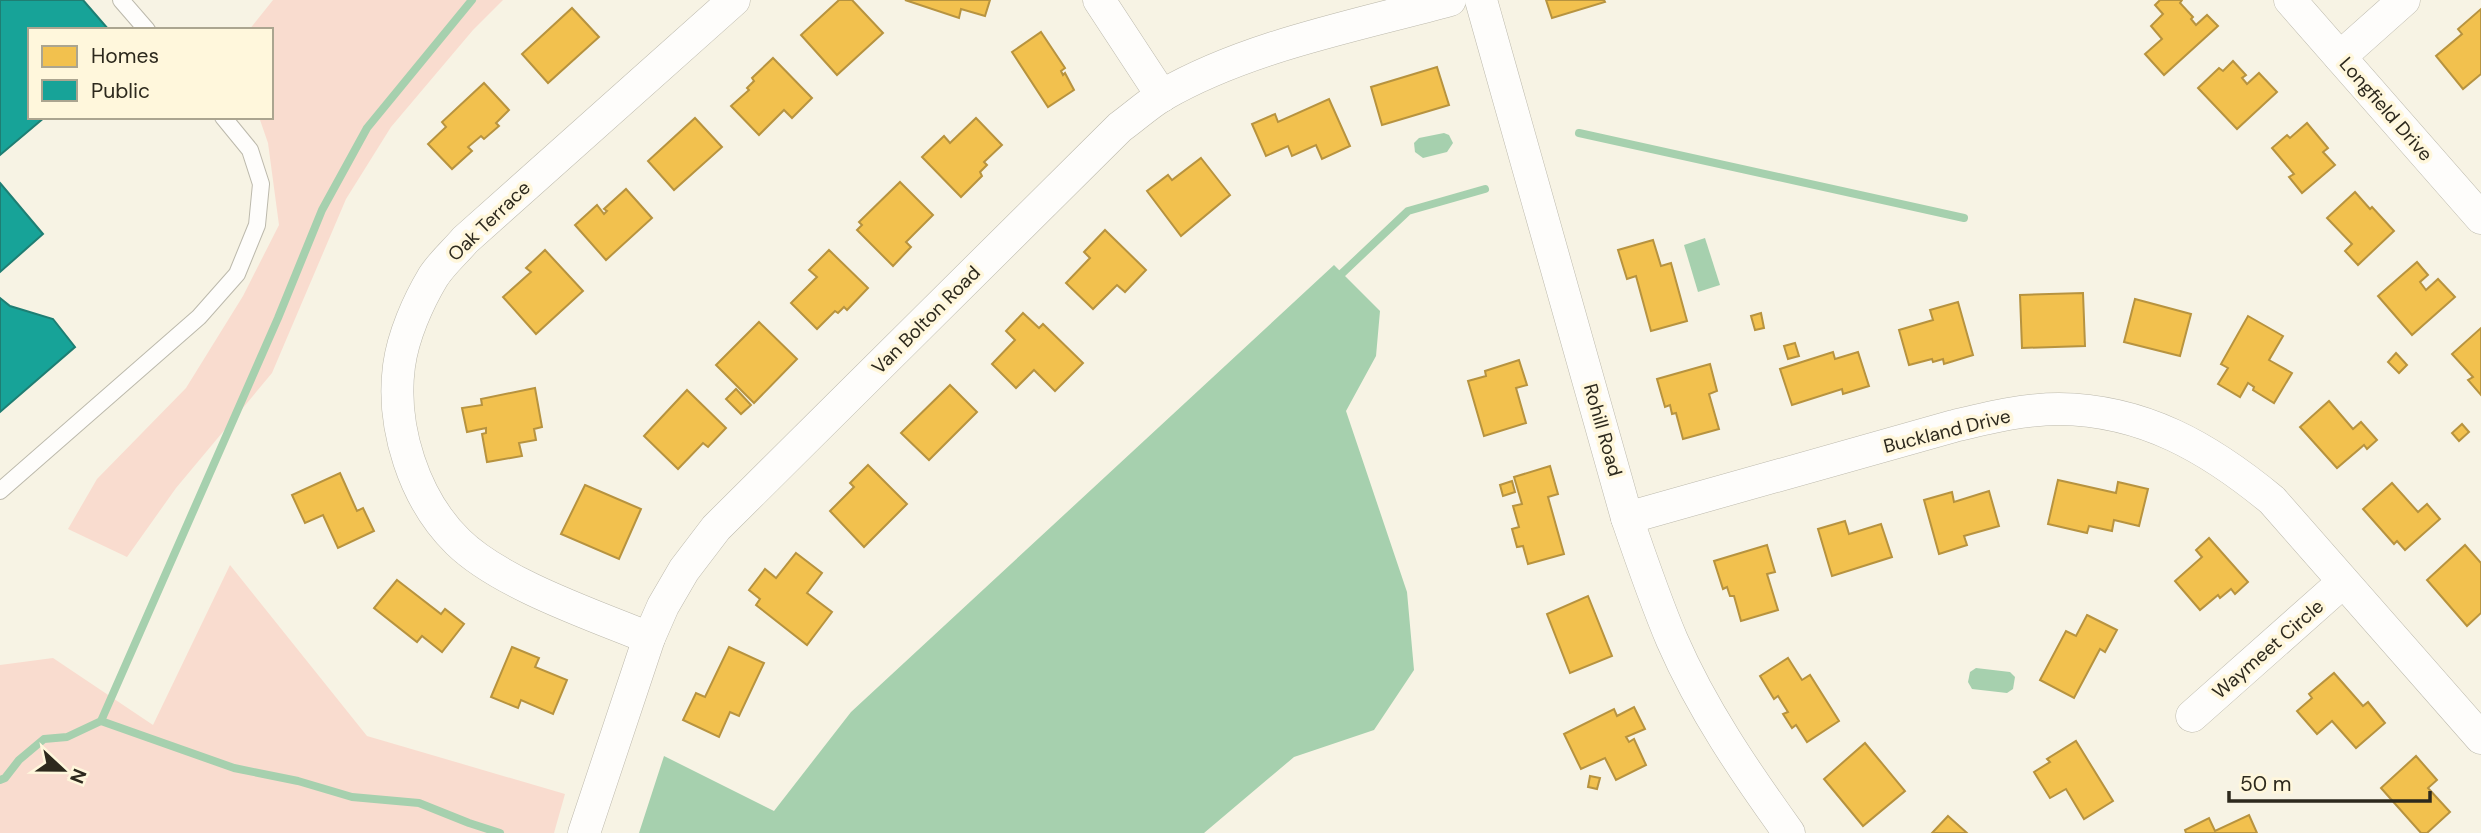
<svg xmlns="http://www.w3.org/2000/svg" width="2481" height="833" font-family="'DM Sans',sans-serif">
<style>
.green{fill:#f9dccf}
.water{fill:#a6d0ae}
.homes{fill:#f2c14e;stroke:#b7933f;stroke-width:2}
.public{fill:#17a398;stroke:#1e7e73;stroke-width:2}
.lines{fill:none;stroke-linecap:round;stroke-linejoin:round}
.stream{stroke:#a6d0ae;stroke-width:8}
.lane-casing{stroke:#bcb9ac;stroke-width:18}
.street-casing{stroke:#bcb9ac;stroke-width:33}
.lane{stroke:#fefdfb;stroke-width:16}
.street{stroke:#fefdfb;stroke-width:32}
.labels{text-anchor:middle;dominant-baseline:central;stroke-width:7;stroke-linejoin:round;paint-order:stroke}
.street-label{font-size:19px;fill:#2d291d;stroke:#fff7dc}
</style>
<rect width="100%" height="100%" fill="#f7f3e4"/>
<!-- green -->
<g class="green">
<polygon points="273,0 503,0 473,30 391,127 346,199 272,373 176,488 127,557 68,529 97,479 186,388 243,296 279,225 268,143 259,117 271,117 271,30 249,30"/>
<polygon points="230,565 367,736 565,794 554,833 0,833 0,665 53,658 153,725"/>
</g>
<!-- water -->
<g class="water">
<polygon points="1444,133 1449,135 1453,143 1447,152 1423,158 1415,152 1414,143 1419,138"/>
<polygon points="1705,238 1720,285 1698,292 1684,245"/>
<polygon points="1334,265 1380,311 1376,356 1346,411 1407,592 1414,670 1374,730 1294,757 1204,833 639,833 664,756 774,811 851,712"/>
<polygon points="1976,668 2010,672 2015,677 2013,689 2007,693 1972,689 1968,682 1970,672"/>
</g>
<!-- homes -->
<g class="homes">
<polygon points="839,0 852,0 883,33 837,75 801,35"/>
<polygon points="905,0 990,0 985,16 961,9 959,18"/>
<polygon points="1546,0 1604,0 1605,2 1552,18"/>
<polygon points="2160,0 2182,0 2180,3 2193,17 2191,19 2196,25 2207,15 2218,26 2164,75 2145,54 2162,39 2151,26 2163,14 2155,5"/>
<polygon points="572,8 599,37 548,83 522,54"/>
<polygon points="2481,9 2481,74 2463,89 2436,56 2462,34 2458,29"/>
<polygon points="1041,32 1065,68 1061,71 1063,75 1065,73 1074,90 1048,107 1012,52"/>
<polygon points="773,58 812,98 792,118 784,110 759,135 731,106 749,90 747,88 754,81 752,78"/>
<polygon points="2233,61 2246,75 2242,78 2247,84 2259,73 2277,92 2237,129 2198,88 2219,68 2223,71"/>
<polygon points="1437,67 1449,105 1382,125 1371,87"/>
<polygon points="484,83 509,110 496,123 499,126 484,139 481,136 468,147 472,151 452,169 428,144 446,127 442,122"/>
<polygon points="1329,99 1350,146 1322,159 1316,145 1292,156 1288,146 1266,156 1252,124 1275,114 1278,122"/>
<polygon points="695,118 722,147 674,190 648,161"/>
<polygon points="976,118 1002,145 984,162 987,165 980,172 982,176 961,197 922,157 944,136 950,143"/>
<polygon points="2307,123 2328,148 2323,152 2335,165 2302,193 2289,177 2294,174 2272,148 2287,135 2290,138"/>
<polygon points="1201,158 1230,195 1181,236 1147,191 1168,175 1172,180"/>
<polygon points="900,182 933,215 906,242 911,247 893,266 857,230 862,225 859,222"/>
<polygon points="626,189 652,218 606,260 575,225 597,205 604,214 607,211 604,209"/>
<polygon points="2355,192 2370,209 2372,207 2394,231 2358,265 2345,251 2352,244 2327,218"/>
<polygon points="1105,230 1146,270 1125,292 1117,285 1093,309 1066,283 1090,258 1084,252"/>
<polygon points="1653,240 1661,266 1671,263 1687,321 1651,331 1636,276 1627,279 1618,250"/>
<polygon points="545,250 583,291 536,334 503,297 531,272 526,268"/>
<polygon points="829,250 868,288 847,310 844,307 838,313 835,311 817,329 791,303 817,277 809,270"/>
<polygon points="2417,262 2428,275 2420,282 2426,290 2438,279 2455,297 2412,335 2378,296"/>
<polygon points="2083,293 2085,346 2022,348 2020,295"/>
<polygon points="2135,299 2191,314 2180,356 2124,342"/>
<polygon points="1958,302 1973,355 1944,364 1943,359 1933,362 1932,359 1909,365 1899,330 1933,320 1930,310"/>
<polygon points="1023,313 1039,328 1043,324 1083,363 1055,391 1034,370 1016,388 992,364 1015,340 1006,331"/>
<polygon points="1761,313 1764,328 1755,330 1751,316"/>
<polygon points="2248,316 2283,336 2269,360 2292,373 2274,403 2253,390 2254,387 2248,383 2240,397 2218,384 2228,368 2221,364"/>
<polygon points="759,322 797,359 754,403 716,365"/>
<polygon points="2481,328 2481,395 2468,380 2473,377 2452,354"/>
<polygon points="1795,343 1799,356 1788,359 1784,346"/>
<polygon points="1833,352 1835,359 1858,352 1869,386 1843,394 1842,389 1792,405 1780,369"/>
<polygon points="2396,353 2407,365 2399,373 2388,362"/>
<polygon points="1519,360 1527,385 1516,388 1526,423 1484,436 1468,381 1486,376 1485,371"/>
<polygon points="1710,364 1717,391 1709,394 1719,429 1683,439 1676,413 1672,414 1670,405 1665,407 1657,379"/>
<polygon points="950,385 977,412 929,460 901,433"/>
<polygon points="535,388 542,427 534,429 536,440 519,443 522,456 487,462 482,434 486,433 486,428 467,432 462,408 482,405 481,399"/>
<polygon points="736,389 751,405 741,414 726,399"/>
<polygon points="687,390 726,428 708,447 703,443 678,469 644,436"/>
<polygon points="2329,401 2353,429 2361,422 2377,440 2367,449 2364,445 2337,468 2300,427"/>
<polygon points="2462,424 2469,432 2459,441 2452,433"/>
<polygon points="868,465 907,504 864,547 830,511 854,487 850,483"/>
<polygon points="1550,466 1558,494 1548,497 1564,554 1528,564 1523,546 1517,547 1512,529 1519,527 1513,506 1522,504 1514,477"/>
<polygon points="340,473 357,511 363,508 374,531 338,548 323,515 305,523 292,495"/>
<polygon points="2058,480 2116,493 2118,482 2148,489 2139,526 2114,520 2112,531 2089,526 2087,533 2048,524"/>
<polygon points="1512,481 1515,492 1503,496 1500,485"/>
<polygon points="2392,483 2418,512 2427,504 2440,519 2405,550 2397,541 2394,544 2363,509"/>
<polygon points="585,485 641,509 619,559 561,534"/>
<polygon points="1989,491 1999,526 1964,536 1967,545 1939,554 1924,500 1952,492 1954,502"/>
<polygon points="1845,521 1849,534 1881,524 1892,557 1832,576 1818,529"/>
<polygon points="2209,538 2248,582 2235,594 2231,589 2220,598 2218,595 2200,610 2175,581 2202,557 2196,550"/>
<polygon points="1767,545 1775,572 1767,574 1778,610 1741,621 1734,596 1730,596 1727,587 1723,589 1714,561"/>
<polygon points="2465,545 2481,563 2481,613 2467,626 2427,580"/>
<polygon points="796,553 822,573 807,593 832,612 807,645 756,605 760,599 749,590 765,569 776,578"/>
<polygon points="397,580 441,614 445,609 464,624 442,652 422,636 417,642 374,608"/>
<polygon points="1588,596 1612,656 1570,673 1547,614"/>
<polygon points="2087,615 2117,630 2105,652 2100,649 2074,698 2040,680 2066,631 2076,636"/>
<polygon points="512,647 539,658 535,667 567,680 553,714 521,700 518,708 491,697"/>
<polygon points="729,647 764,663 739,716 730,712 719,737 683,720 696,693 705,697"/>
<polygon points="1788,658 1802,680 1810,675 1839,721 1807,742 1796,725 1792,728 1783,714 1788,712 1778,696 1774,699 1760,676"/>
<polygon points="2334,673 2363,706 2368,702 2385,723 2356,748 2332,721 2317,734 2297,711 2312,698 2309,694"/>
<polygon points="1634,707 1645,729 1626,737 1629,742 1634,739 1646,765 1616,780 1605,758 1581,769 1564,734 1614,709 1617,716"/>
<polygon points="2076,741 2113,801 2084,819 2066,789 2050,798 2034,772 2050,762 2047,759"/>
<polygon points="1865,743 1905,791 1863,826 1824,779"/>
<polygon points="2416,756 2437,780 2428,788 2450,812 2427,833 2421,833 2381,788"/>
<polygon points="1590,776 1600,778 1597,789 1588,787"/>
<polygon points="2249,815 2257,833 2186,833 2185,830 2209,818 2215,831"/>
<polygon points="1948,816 1967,833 1932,833"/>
</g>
<!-- public -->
<g class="public">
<polygon points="0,0 83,0 109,30 30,30 30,117 45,117 0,155"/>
<polygon points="0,183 43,234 0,272"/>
<polygon points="0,298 10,306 53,319 75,347 0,412"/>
</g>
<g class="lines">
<!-- stream -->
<g class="stream">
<polyline points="1579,133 1964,218"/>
<polyline points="1336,279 1408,211 1485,189"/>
<polyline points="101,721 234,768 298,781 352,797 419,803 469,823 500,833"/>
<polyline points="0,780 5,778 19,760 44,739 67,737 101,721 278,318 322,210 367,128 472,0"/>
</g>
<defs>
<g id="lane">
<polyline points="121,0 147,30"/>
<polyline points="0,491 199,317 237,274 257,225 261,184 250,150 223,117"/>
</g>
<g id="street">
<polyline points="1099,0 1162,96"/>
<path d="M1481 0 1627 518C1641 559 1655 600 1672 640 1702 709 1745 772 1789 833"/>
<polyline points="2290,0 2481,218"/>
<polyline points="2340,57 2404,0"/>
<path d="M1627 518 1954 426C1988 418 2023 409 2059 409 2144 410 2209 448 2272 500L2481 738"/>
<path d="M649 638C593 615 501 584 458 542 414 499 391 427 399 366 403 336 418 302 433 277 442 263 455 252 465 240L734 0"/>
<polyline points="2192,716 2343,582"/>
<path d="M584 833 649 638 663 606 684 570 716 528 1120 127C1134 117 1148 104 1163 95 1248 46 1355 26 1450 0"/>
</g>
</defs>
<!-- lane casing -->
<use href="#lane" class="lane-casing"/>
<!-- street casing -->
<use href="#street" class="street-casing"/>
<!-- lane -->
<use href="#lane" class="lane"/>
<!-- street -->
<use href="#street" class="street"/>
</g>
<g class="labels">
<!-- street labels -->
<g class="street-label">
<text transform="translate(2386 109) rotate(49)">Longfield Drive</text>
<text transform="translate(489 221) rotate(-44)">Oak Terrace</text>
<text transform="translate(926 320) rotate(-45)">Van Bolton Road</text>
<text transform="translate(1603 430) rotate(74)">Rohill Road</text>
<text transform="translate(1947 431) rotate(-14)">Buckland Drive</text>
<text transform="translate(2268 649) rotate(-41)">Waymeet Circle</text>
</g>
</g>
<!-- legend -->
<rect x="28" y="28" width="245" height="91" fill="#fff7dc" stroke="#aba590" stroke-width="2"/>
<rect x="42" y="46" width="35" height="21" fill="#f2c14e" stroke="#aba590" stroke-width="2"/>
<text x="91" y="63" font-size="21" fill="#2d291d">Homes</text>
<rect x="42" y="80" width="35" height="21" fill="#17a398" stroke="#aba590" stroke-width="2"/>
<text x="91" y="98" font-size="21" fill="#2d291d">Public</text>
<!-- north arrow -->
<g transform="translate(63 770) rotate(112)" stroke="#fff7dc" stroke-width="5" paint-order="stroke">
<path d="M0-5L12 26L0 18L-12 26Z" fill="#2d291d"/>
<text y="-10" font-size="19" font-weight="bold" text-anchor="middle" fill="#2d291d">N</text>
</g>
<!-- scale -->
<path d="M2229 791v10h201v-10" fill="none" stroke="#2d291d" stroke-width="3.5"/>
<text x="2240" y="791" font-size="21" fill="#2d291d" stroke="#fff7dc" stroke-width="5" paint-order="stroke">50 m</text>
</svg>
